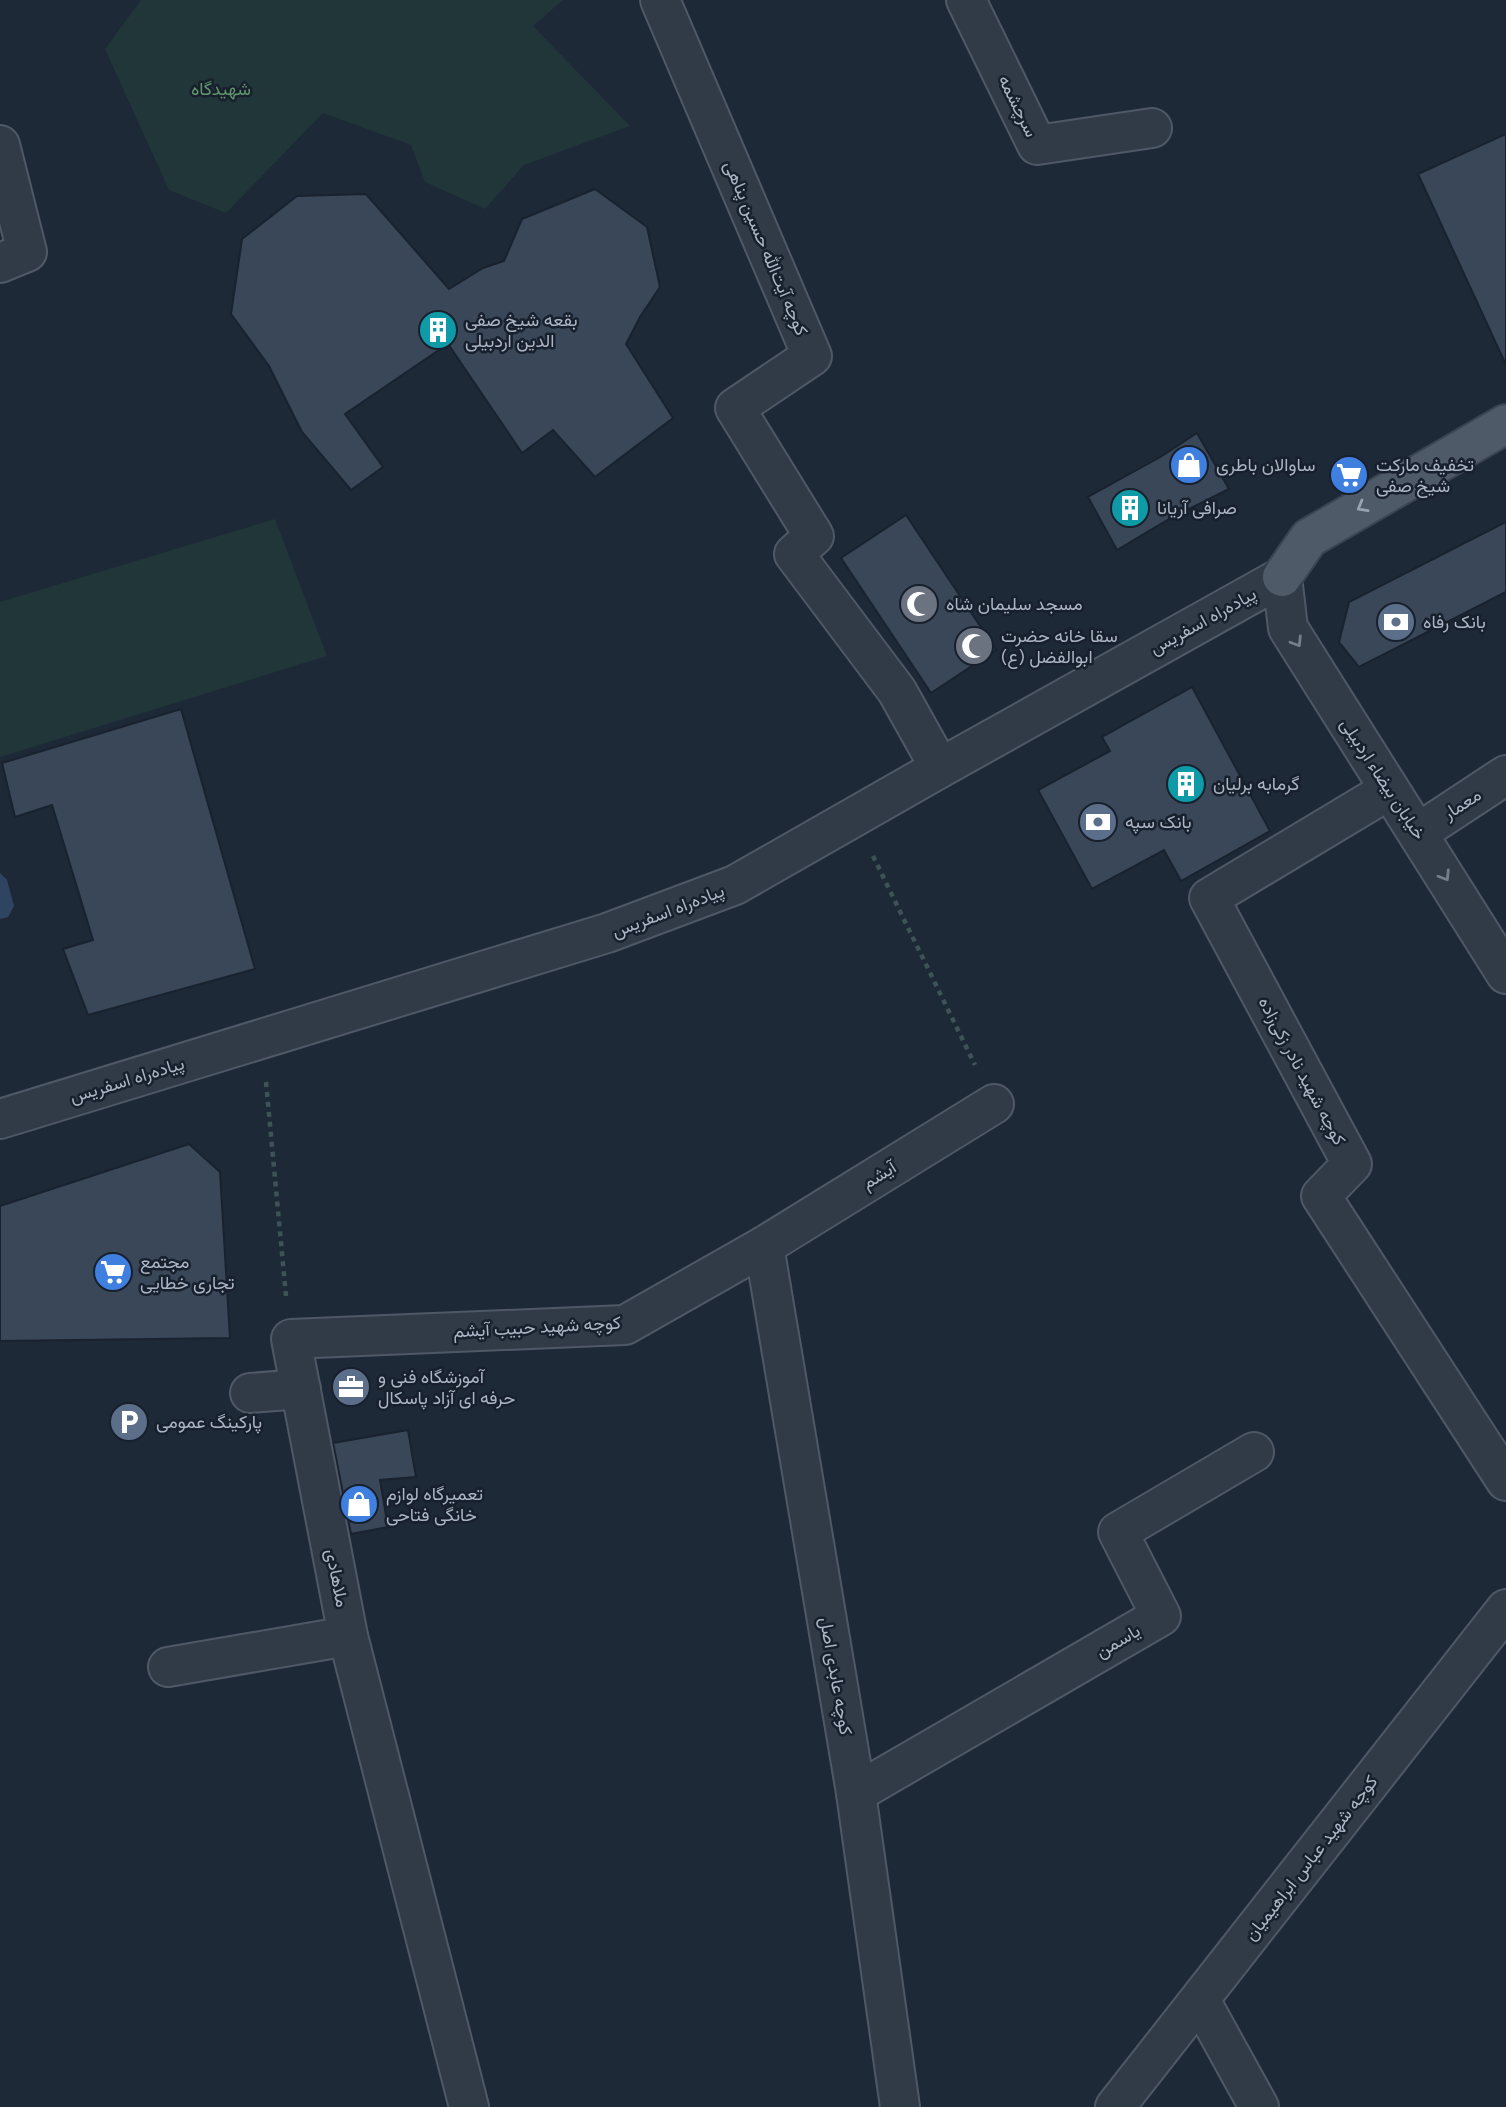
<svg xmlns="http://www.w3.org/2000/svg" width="1506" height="2107" font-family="Figtree,Vazirmatn,sans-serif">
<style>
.green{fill:#203639}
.water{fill:#2f4461}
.building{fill:#394758;stroke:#19222e;stroke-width:2}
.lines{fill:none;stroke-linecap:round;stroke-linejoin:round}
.minor-casing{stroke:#4f5866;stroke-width:42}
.major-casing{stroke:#3b4451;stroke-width:42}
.path{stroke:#3d5356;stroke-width:4.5;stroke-dasharray:5 5;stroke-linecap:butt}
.minor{stroke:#313b48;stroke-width:38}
.major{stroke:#4f5a68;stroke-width:38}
.oneway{stroke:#99a3b2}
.oneway2{stroke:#747e8d}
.labels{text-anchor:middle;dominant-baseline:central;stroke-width:5;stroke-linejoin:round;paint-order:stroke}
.park-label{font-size:18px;fill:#61976d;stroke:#17202c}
.street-label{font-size:18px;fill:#abb5c5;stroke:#17202c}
.poi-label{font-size:18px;fill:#abb5c5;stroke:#17202c;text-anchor:start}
</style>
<rect width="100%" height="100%" fill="#1e2938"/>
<!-- green -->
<g class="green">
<polygon points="141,0 563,0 533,26 630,126 524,165 485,209 425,182 411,145 323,113 226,213 169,190 105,49"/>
<polygon points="275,519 327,656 0,757 0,602"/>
</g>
<!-- water -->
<polygon class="water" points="0,873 7,880 14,906 8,917 0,919"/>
<!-- building -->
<g class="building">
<polygon points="1506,134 1506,365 1418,174"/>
<polygon points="595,189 647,227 660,287 640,317 626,344 673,418 595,477 553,430 522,453 448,344 345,414 383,467 351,490 302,432 269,366 231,314 242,239 297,196 366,194 449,289 483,268 504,261 522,219"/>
<polygon points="1197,433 1229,489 1171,518 1117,550 1088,497 1162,456"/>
<polygon points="906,515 996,650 931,693 841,558"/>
<polygon points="1506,522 1506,592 1359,667 1339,642 1349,602"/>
<polygon points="1192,687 1270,831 1181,881 1164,850 1092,889 1038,790 1110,751 1102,737"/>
<polygon points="181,709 255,969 88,1015 63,949 93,940 52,805 15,817 2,763"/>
<polygon points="189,1144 220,1172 230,1338 0,1341 0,1206"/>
<polygon points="408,1430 416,1477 380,1480 388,1527 351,1534 333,1443"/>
</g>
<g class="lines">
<defs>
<g id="minor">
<polyline points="660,0 812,356 735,408 814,536 794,554 897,691 940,768"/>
<polyline points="966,0 1037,145 1152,128"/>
<polyline points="0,145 27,252 0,263"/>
<polyline points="1389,790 1209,898 1352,1164 1321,1196 1506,1481"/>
<polyline points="1418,833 1506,775"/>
<polyline points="0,1119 607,933 735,885 940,768 1282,577 1288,628 1506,974"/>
<polyline points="764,1246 856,1793 900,2107"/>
<polyline points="250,1393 301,1389"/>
<polyline points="168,1667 348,1636"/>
<polyline points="856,1793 1161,1616 1118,1532 1254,1452"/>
<polyline points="1200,2000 1259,2107"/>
<polyline points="469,2107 348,1636 291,1339 625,1325 764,1246 994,1104"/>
<polyline points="1115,2107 1506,1609"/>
</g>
<polyline id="major" points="1282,577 1309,538 1506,424"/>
</defs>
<!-- minor casing -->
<use href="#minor" class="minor-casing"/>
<!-- major casing -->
<use href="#major" class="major-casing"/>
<!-- path -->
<g class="path">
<polyline points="873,856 975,1065"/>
<polyline points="266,1082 286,1296"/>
</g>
<!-- minor -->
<use href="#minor" class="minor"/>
<!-- major -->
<use href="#major" class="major"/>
</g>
<!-- one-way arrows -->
<defs><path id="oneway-chevron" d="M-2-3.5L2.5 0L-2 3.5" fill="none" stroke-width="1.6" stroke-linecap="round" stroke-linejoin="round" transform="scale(1.75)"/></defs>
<use class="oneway" href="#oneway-chevron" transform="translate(1362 507) rotate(150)"/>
<g class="oneway2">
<use href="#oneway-chevron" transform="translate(1297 642) rotate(58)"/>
<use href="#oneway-chevron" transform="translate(1445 876) rotate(58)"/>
</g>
<!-- icons -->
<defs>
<symbol id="building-disc" viewBox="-11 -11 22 22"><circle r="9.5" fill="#0f9aa8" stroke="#17202c"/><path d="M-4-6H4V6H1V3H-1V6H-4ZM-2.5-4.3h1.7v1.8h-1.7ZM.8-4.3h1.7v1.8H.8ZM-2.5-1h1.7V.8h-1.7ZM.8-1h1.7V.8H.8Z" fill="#fff"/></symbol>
<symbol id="shop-disc" viewBox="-11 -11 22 22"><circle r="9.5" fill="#3f7fe0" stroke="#17202c"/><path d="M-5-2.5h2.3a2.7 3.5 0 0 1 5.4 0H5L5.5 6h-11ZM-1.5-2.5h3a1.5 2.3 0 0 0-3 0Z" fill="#fff"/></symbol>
<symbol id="supermarket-disc" viewBox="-11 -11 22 22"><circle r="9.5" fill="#3f7fe0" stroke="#17202c"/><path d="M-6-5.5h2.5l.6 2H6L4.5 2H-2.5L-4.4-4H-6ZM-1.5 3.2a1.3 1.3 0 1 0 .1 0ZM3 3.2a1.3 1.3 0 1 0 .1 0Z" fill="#fff"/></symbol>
<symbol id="mosque-disc" viewBox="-11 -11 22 22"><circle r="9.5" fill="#6b7280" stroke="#17202c"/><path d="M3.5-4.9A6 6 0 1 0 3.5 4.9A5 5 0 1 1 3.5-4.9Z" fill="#fff"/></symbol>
<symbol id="bank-disc" viewBox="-11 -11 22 22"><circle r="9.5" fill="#5c6f8a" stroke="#17202c"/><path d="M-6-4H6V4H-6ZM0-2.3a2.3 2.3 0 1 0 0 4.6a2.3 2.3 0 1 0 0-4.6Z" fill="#fff"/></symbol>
<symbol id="office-disc" viewBox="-11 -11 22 22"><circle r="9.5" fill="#5c6f8a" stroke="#17202c"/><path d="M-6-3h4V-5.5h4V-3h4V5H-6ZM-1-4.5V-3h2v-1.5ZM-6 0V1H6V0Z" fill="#fff"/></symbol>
<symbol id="parking-disc" viewBox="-11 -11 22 22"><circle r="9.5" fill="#5c6f8a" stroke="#17202c"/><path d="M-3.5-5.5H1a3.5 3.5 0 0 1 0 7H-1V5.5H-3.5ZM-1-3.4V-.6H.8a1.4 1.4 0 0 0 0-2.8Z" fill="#fff"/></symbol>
</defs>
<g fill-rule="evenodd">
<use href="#building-disc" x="416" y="308" width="44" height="44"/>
<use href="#shop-disc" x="1167" y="443" width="44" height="44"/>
<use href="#supermarket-disc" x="1327" y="453" width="44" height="44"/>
<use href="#building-disc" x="1108" y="486" width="44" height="44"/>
<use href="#mosque-disc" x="897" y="582" width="44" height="44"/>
<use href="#bank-disc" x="1374" y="600" width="44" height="44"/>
<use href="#mosque-disc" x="952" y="624" width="44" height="44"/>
<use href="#building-disc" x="1164" y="762" width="44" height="44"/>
<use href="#bank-disc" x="1076" y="800" width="44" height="44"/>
<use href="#supermarket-disc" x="91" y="1250" width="44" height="44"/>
<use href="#office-disc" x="329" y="1365" width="44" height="44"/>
<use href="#parking-disc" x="107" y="1400" width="44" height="44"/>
<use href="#shop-disc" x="337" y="1482" width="44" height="44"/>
</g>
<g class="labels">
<!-- park labels -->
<g class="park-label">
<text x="221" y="89">شهیدگاه</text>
</g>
<!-- street labels -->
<g class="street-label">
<text transform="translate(1018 106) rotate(64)">سرچشمه</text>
<text transform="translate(766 248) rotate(67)">کوچه آیت‌الله حسین پناهی</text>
<text transform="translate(1203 621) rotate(-29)">پیاده‌راه اسفریس</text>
<text transform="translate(1383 779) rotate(57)">خیابان بیضاء اردبیلی</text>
<text transform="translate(1462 804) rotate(-33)">معمار</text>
<text transform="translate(668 911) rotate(-21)">پیاده‌راه اسفریس</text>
<text transform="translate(1302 1071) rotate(62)">کوچه شهید نادر زکی‌زاده</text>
<text transform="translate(127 1080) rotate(-17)">پیاده‌راه اسفریس</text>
<text transform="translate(879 1175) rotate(-32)">آیشم</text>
<text transform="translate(537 1327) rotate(-3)">کوچه شهید حبیب آیشم</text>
<text transform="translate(337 1578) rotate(79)">ملاهادی</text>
<text transform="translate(1118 1641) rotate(-30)">یاسمن</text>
<text transform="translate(836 1676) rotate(80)">کوچه عابدی اصل</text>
<text transform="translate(1311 1858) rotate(-52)">کوچه شهید عباس ابراهیمیان</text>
</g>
<!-- poi labels -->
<g class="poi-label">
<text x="465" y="320">بقعه شیخ صفی<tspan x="465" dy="21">الدین اردبیلی</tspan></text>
<text x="1216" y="465">ساوالان باطری</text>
<text x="1376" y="465">تخفیف مارکت<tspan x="1376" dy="21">شیخ صفی</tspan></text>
<text x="1157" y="508">صرافی آریانا</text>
<text x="946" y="604">مسجد سلیمان شاه</text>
<text x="1423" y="622">بانک رفاه</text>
<text x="1001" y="636">سقا خانه حضرت<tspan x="1001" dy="21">ابوالفضل (ع)</tspan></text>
<text x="1213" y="784">گرمابه برلیان</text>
<text x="1125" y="822">بانک سپه</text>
<text x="140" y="1262">مجتمع<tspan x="140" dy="21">تجاری خطایی</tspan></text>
<text x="378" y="1377">آموزشگاه فنی و<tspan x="378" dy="21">حرفه ای آزاد پاسکال</tspan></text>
<text x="156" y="1422">پارکینگ عمومی</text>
<text x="386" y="1494">تعمیرگاه لوازم<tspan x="386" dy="21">خانگی فتاحی</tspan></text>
</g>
</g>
</svg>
